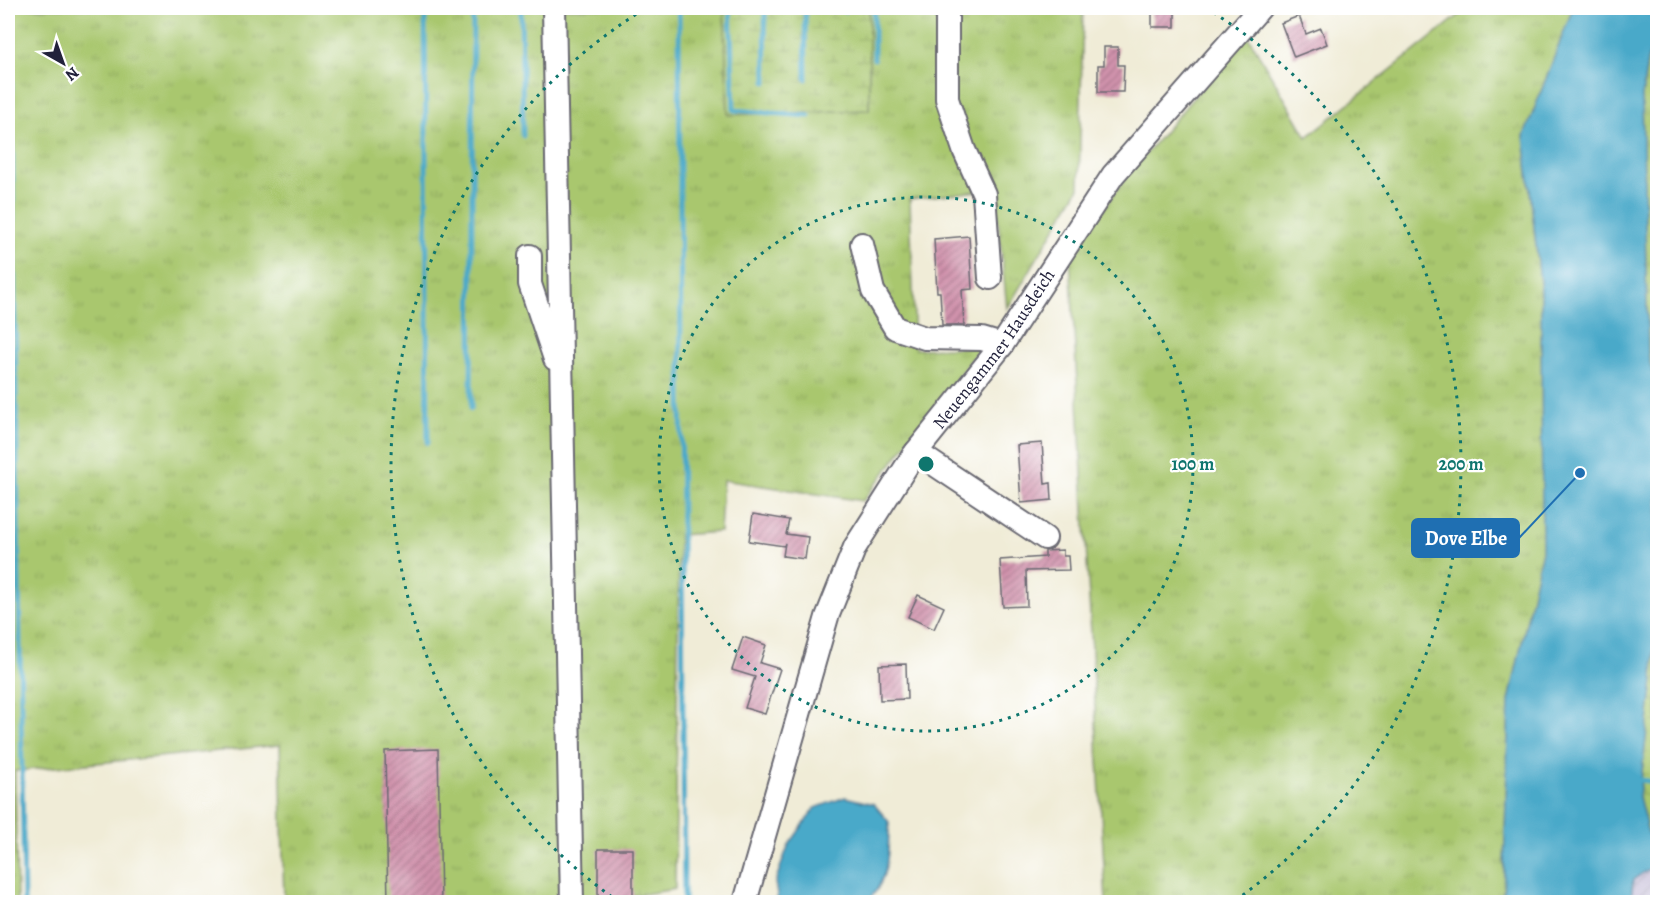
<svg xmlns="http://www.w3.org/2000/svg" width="1665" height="910" font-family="Alegreya,serif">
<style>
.industrial{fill:url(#industrial-furrows)}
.grass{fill:url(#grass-tufts);stroke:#667454;stroke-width:1.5}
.wetland{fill:url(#wetland-marsh);stroke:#667454;stroke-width:1.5}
.water{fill:#4aa9c9;stroke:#366682;stroke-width:1.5}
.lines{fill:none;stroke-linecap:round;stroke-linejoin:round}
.stream{stroke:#4aa9c9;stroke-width:5}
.building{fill:url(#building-hatch)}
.minor-casing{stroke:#6a6972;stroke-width:26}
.minor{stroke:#fff;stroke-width:22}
.ring{fill:none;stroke:#0f766e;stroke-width:3;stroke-dasharray:3 6}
.labels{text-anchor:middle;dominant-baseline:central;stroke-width:4.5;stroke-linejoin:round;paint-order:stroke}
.street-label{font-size:18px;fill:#22223b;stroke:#fff}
.centre{fill:#0f766e;stroke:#fff;stroke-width:3}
.ring-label{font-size:18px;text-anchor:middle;font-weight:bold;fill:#0f766e;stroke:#fff;stroke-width:4.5;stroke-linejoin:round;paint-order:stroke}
.leader{fill:none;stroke:#1f6fb2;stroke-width:2}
.callout-dot{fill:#1f6fb2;stroke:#fff;stroke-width:2}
.callout{fill:#1f6fb2;stroke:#1f6fb2;stroke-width:2}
.callout-label{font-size:20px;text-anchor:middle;font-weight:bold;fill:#fff}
</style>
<defs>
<pattern id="industrial-furrows" width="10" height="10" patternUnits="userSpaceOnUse" patternTransform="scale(1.5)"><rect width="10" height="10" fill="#c7c0d9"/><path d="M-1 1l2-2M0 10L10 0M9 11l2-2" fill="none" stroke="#aba5bb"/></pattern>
<pattern id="grass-tufts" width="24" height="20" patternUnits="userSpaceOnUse" patternTransform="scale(1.5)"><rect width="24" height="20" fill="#a9c76e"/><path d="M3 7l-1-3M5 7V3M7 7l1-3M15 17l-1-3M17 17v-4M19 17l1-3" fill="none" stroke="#91ab60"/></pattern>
<pattern id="wetland-marsh" width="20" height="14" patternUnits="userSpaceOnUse" patternTransform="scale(1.5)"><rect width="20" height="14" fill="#a9c76e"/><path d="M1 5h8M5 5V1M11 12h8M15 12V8" fill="none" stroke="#91ab60"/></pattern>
<pattern id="building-hatch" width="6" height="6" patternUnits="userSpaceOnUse" patternTransform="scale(1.5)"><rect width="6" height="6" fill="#d092ac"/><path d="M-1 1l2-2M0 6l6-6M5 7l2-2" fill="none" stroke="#a8778d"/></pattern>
</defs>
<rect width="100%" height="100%" fill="#fff"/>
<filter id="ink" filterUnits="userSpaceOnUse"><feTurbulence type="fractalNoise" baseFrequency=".0167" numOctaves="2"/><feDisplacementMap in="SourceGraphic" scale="12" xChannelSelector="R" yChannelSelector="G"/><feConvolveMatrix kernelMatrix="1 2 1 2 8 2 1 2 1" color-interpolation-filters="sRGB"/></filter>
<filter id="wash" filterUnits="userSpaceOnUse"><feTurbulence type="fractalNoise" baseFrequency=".008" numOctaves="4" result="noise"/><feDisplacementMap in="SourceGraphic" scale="24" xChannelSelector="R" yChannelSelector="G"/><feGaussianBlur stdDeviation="1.35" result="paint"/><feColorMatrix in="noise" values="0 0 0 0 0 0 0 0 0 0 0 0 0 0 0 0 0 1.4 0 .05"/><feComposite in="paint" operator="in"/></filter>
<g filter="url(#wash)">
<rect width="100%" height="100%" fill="#f0ecd7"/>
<!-- industrial -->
<polygon class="industrial" points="1652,867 1657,870 1657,902 1631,902 1633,880"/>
<!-- grass -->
<g class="grass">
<polygon points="8,8 724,8 728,114 869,110 869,8 1083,8 1079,188 1007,309 995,189 910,199 915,349 981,347 863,501 723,480 720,532 679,535 675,889 594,902 284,902 280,745 15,771 17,902 8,902"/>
<polygon points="1468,8 1573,8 1524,136 1541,291 1542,551 1509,701 1503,902 1106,902 1070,258 1122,182 1247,34 1307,137"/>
<polygon points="1657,30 1657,392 1648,354 1642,96 1647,61"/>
</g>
<!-- wetland -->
<g class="wetland">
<polygon points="724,8 869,8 869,110 728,115"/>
<polygon points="1657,506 1658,855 1654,857 1639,797 1653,680"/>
</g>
<!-- water -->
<g class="water">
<polygon points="1573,8 1657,8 1657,30 1647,61 1642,96 1648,354 1657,392 1658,506 1653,680 1639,797 1654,857 1657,859 1657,870 1652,867 1633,880 1631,902 1503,902 1509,701 1542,551 1541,291 1524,136"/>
<path d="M845 797 874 804 889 822C889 850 889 883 866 902H778L775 882 788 846 815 808Z"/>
</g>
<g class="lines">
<!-- stream -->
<g class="stream">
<polyline points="10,8 24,902"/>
<polyline points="425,8 428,443"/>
<polyline points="521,8 523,136"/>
<polyline points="679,8 684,902"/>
<polyline points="730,8 734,110 809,116"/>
<polyline points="765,8 766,82"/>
<polyline points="805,8 806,79"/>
<polyline points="845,8 845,11"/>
<polyline points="874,8 874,59"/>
<polyline points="471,409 473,8"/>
<polyline points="1641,780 1658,783"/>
</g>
</g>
<g id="blocks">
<!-- building -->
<g class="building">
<rect x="1152" y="8" width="23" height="19"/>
<polygon points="1299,16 1306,34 1321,28 1327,44 1294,57 1281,23"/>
<polygon points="1104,47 1118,47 1118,65 1124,65 1123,92 1098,92 1098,65 1104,65"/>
<polygon points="969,236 972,289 962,290 964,325 942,325 940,292 937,292 934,239"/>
<polygon points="1042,443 1045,484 1051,483 1052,500 1021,503 1017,445"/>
<polygon points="753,514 789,520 786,534 808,537 805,559 783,556 785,543 784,546 749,541"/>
<polygon points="1063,550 1063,556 1068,556 1069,570 1026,571 1027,606 1003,607 1000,560 1045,557 1045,551"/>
<polygon points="918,595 944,607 934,629 908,617"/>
<polygon points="743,637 766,645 760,663 780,669 765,714 745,708 755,677 732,670"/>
<polygon points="906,664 907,699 880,700 879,665"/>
<polygon points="438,749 441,903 388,903 385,751"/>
<rect x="598" y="849" width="35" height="54"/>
</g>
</g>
</g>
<g filter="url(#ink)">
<use href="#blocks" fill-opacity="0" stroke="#6a6972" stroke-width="1.5"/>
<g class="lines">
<defs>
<g id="minor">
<polyline points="554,8 572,902"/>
<polyline points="947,8 947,99 964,150 984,194 990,278"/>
<polyline points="862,244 873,291 895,328 925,338 982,339 1002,345"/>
<polyline points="530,256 530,284 555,359"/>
<polyline points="916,452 1045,538"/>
<path id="s1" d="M745 902 827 617 855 547 913 456 1002 345 1113 175 1260 8"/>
</g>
</defs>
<!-- minor casing -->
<use href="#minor" class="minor-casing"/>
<!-- minor -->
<use href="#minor" class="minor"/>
</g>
</g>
<!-- distance rings -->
<g class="ring">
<circle cx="926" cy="464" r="267"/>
<path d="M619 902A535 535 0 0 1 646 8M1206 8A535 535 0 0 1 1233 902"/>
</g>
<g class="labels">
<!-- street labels -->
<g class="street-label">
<text stroke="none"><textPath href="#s1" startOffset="614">Neuengammer Hausdeich</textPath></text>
</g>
</g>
<circle cx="926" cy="464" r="9" class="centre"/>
<g class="ring-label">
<text x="1193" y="470">100 m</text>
<text x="1461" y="470">200 m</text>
</g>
<!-- callouts -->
<path class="leader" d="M1580 473L1519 538"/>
<circle class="callout-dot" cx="1580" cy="473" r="6"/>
<rect class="callout" x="1412" y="519" width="107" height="38" rx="6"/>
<g class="callout-label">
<text x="1466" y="545">Dove Elbe</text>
</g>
<!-- margin -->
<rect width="1665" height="910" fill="none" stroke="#fff" stroke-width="30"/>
<!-- north arrow -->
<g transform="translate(63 63) rotate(140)" stroke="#ffffff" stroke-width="4.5" paint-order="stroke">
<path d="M0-4.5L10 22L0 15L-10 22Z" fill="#22223b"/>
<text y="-9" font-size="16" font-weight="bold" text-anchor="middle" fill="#22223b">N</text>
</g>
</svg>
